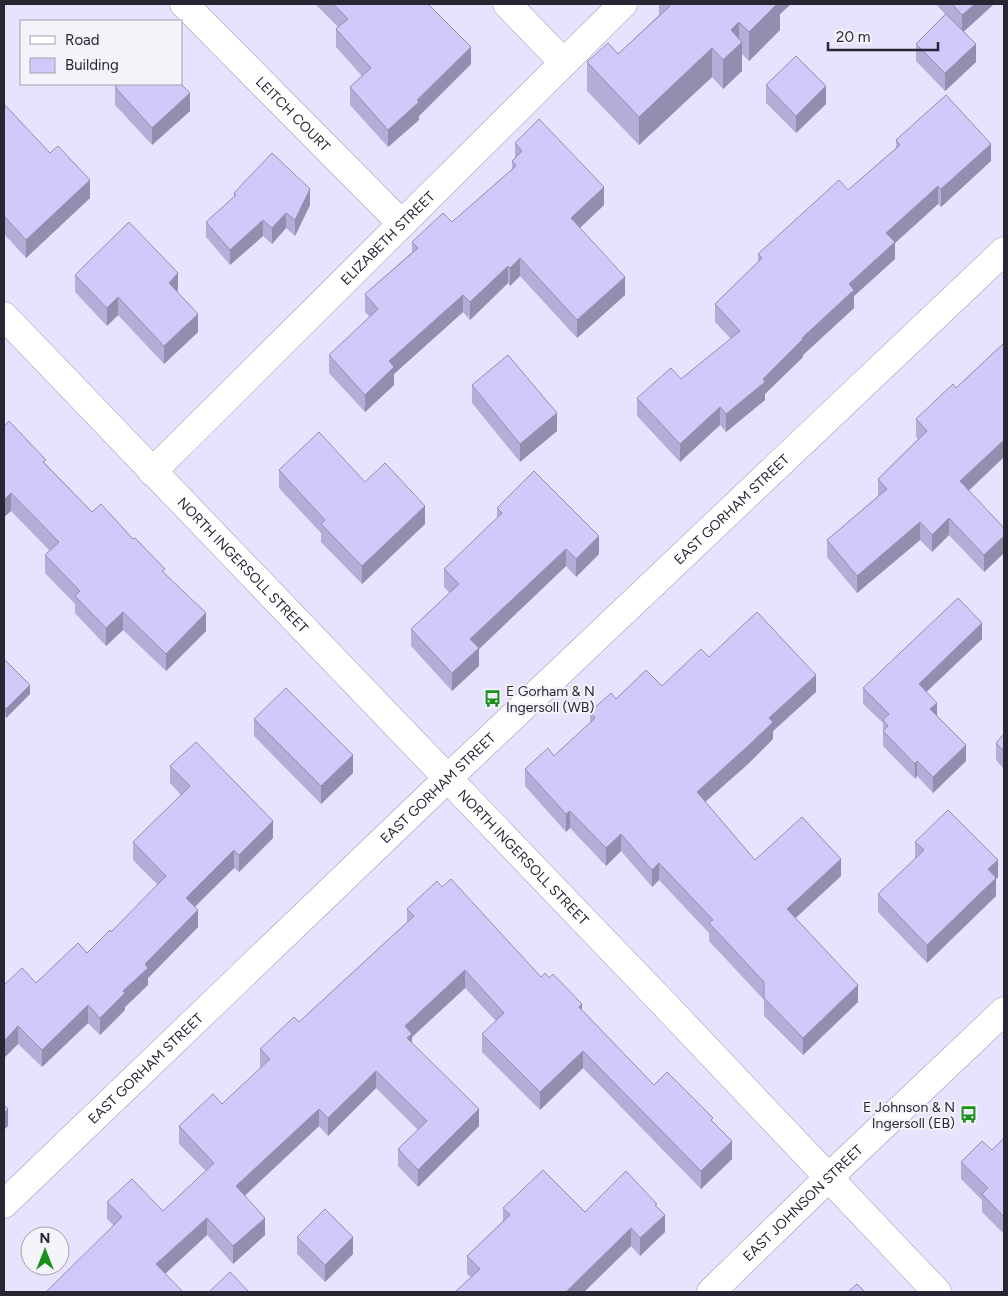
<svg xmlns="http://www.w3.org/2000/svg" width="1008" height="1296" font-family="Figtree,sans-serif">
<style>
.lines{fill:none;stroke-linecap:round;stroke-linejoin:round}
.street-casing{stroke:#9c97b7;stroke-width:29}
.secondary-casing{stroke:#9c97b7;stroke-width:29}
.street{stroke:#fff;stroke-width:28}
.secondary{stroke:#fff;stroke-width:28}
.wall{fill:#b5add7}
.shaded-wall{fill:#938daf}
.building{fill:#d2c9fa;stroke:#938daf}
.labels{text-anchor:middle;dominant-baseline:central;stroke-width:4;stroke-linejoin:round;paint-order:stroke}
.street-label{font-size:14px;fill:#282633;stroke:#f4f3fa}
.poi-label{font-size:14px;fill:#282633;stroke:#f4f3fa;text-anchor:start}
</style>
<rect width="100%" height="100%" fill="#e7e3ff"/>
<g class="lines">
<defs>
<g id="street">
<path id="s1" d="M184 4 402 224"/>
<polyline points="507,4 564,63"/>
<path id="s2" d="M4 316 668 1008 937 1292"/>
<path id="s3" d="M152 472 623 4"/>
</g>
<g id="secondary">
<path id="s4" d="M4 1204 447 779 1004 251"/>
<path id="s5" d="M711 1292 828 1178 1004 1011"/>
</g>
</defs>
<!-- street casing -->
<use href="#street" class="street-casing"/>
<!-- secondary casing -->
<use href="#secondary" class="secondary-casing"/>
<!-- street -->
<use href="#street" class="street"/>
<!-- secondary -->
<use href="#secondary" class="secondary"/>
</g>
<!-- wall -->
<g class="wall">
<polygon points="315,4 428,4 471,64 419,116 419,120 388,147 350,105 350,87 362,76 336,47 336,29 338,27"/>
<polygon points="659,4 791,4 780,14 780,30 749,61 742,54 742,71 723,89 712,77 639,145 587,91 587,62 618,54 659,15"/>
<polygon points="936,4 994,4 963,32 976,62 945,91 916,61 916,44 945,14"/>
<polygon points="766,85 826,104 796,133 766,103"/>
<polygon points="115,87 190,111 152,145 115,105"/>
<polygon points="4,104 90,198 26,258 4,234"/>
<polygon points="896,140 991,161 941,207 938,204 895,243 895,259 854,296 854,308 803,355 803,357 765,394 765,400 726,432 720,425 680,462 637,416 637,398 681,379 731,339 715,322 715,304 758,262 758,254 848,190 896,148"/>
<polygon points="515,143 604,205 580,228 625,295 577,338 520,276 510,286 508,283 470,320 463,312 394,374 394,385 365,412 329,373 329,355 370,317 365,312 365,294 412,252 412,242 452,222 512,169 512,161 515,158"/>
<polygon points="234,193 310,205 295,236 286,228 272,244 263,236 230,265 206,237 206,222 234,197"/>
<polygon points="75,275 178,290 177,292 198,332 164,364 118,315 107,326 75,292"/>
<polygon points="1004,343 1004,457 968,490 1004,528 1004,553 984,572 949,535 932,552 920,540 857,593 827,557 827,540 878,496 878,479 918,439 916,437 916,419 956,388"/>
<polygon points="472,385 557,431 520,462 472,403"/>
<polygon points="4,426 46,464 92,512 165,574 206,631 166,671 123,630 106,646 75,613 75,604 45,573 45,555 50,551 11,511 4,517"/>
<polygon points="279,470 365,482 425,524 362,584 321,542 321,533 279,488"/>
<polygon points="497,508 599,554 576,577 566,566 479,649 479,666 452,691 411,646 411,629 450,593 444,587 444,569 497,518"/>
<polygon points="982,639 926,692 937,715 966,761 933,793 917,776 915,779 883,746 883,723 863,704 863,688"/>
<polygon points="709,657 816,692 773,731 773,739 748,764 705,802 755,860 841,876 795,918 858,1002 803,1055 764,1016 764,1000 709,941 709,933 659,880 652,887 621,851 606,866 570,828 566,832 525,786 525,769 554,756 590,723 590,712 616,699 662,686"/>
<polygon points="4,659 30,694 6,718 4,716"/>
<polygon points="254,719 353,773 321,804 254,736"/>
<polygon points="1004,734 1004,769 996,760 996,743"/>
<polygon points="170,766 273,838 239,872 234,868 195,907 198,927 148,978 148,985 125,1007 125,1010 100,1035 88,1023 42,1067 18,1044 4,1058 36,983 87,953 111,932 158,885 133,860 133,842 181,795 170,783"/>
<polygon points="915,842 998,877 996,879 996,896 927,963 878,912 878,894 915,859"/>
<polygon points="442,887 541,977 582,1010 654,1085 713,1122 732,1159 701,1189 583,1068 540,1110 482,1052 482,1034 496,1021 465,988 412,1037 412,1043 479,1126 418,1187 398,1166 398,1149 418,1130 376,1088 328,1136 319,1126 244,1196 265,1235 233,1264 207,1235 165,1274 107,1219 107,1202 163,1211 206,1171 179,1144 179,1126 222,1104 261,1068 260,1067 260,1049 299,1022 407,922 407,909"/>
<polygon points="1004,1138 1004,1234 982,1212 982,1200 961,1179 961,1162 992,1150"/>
<polygon points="657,1207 665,1232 640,1256 631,1246 584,1292 455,1292 471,1277 467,1274 467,1256 503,1221 503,1208 585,1212"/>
<polygon points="297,1237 353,1254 325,1282 297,1254"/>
</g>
<!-- shaded-wall -->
<g class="shaded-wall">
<polygon points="772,4 791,4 780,14 780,30 749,61 749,32"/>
<polygon points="975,4 994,4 962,33 962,15"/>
<polygon points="739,22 739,44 742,42 742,71 723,89 723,60 731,30"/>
<polygon points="976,44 976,62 945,91 945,73"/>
<polygon points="471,47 471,64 419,116 419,120 388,147 388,130"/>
<polygon points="712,48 712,77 639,145 639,117"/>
<polygon points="826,86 826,104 796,133 796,116"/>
<polygon points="190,93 190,111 152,145 152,128"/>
<polygon points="991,144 991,161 941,207 941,189"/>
<polygon points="90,180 90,198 26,258 26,240"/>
<polygon points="938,186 938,204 895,243 895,259 854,296 854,308 803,355 803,357 765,394 765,400 726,432 726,414 763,379 802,338 849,284 886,233"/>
<polygon points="604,187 604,205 571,236 571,218"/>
<polygon points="310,189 310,205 295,236 295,220"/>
<polygon points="286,213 286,228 272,244 272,228"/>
<polygon points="263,220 263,236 230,265 230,250"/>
<polygon points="520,258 520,276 510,286 510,268"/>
<polygon points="508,266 508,283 470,320 470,302"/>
<polygon points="178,273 178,290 169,300 169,283"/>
<polygon points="625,277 625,295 577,338 577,320"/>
<polygon points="463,295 463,312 394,374 394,385 365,412 365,395 389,361"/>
<polygon points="118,297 118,315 107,326 107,308"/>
<polygon points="198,314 198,332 164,364 164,346"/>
<polygon points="720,407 720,425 680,462 680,444"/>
<polygon points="557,413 557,431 520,462 520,444"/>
<polygon points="1004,440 1004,457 960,499 960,481"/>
<polygon points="11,493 11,511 4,517 4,500"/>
<polygon points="425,506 425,524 362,584 362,566"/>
<polygon points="949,518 949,535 932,552 932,535"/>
<polygon points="920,522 920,540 857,593 857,576"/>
<polygon points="599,536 599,554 576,577 576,559"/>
<polygon points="1004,536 1004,553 984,572 984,555"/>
<polygon points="566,549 566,566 479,649 479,666 452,691 452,673 470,639"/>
<polygon points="123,612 123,630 106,646 106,628"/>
<polygon points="206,613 206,631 166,671 166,654"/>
<polygon points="982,623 982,639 919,699 919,684"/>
<polygon points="816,675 816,692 773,731 773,739 748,764 697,809 697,792 769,718"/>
<polygon points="30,685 30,694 6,718 6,709"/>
<polygon points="937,703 937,718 930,709"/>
<polygon points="966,745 966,761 933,793 933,777"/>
<polygon points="353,755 353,773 321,804 321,786"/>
<polygon points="917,761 917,776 915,779 915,764"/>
<polygon points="570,811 570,828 566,832 566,814"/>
<polygon points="273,821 273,838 239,872 239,855"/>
<polygon points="621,834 621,851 606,866 606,848"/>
<polygon points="234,850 234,868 186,915 186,898"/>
<polygon points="841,859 841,876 787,926 787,909"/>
<polygon points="998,860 998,877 996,879 996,896 927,963 927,945 988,869"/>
<polygon points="659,863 659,880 652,887 652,870"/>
<polygon points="198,910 198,927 148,978 148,985 125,1007 125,1010 100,1035 100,1018 123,991 145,964"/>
<polygon points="465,970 465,988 412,1037 412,1052 407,1056 405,1026"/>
<polygon points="858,985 858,1002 803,1055 803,1038"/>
<polygon points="582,1004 582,1021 579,1007"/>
<polygon points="88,1005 88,1023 42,1067 42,1050"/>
<polygon points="18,1026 18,1044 4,1058 4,1041"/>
<polygon points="583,1051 583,1068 540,1110 540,1092"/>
<polygon points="376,1071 376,1088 328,1136 328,1118"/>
<polygon points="8,1109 8,1126 4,1130 4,1113"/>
<polygon points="319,1109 319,1126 236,1204 236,1186"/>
<polygon points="479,1109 479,1126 418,1187 418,1170"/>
<polygon points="732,1141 732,1159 701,1189 701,1171"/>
<polygon points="665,1215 665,1232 640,1256 640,1238"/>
<polygon points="207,1218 207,1235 156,1282 156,1264"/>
<polygon points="265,1218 265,1235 233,1264 233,1246"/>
<polygon points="631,1228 631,1246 584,1292 566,1292"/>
<polygon points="353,1237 353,1254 325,1282 325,1265"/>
</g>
<!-- building -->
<g class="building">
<polygon points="333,4 428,4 471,47 417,100 419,102 388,130 350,87 371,68 336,29 348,19"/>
<polygon points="668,4 777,4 749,32 739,22 731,30 742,42 723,60 712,48 639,117 587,62 608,43 618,54 670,6"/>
<polygon points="952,4 975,4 962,15"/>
<polygon points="946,14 976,44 945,73 916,44"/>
<polygon points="796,56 826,86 796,116 766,85"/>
<polygon points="119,84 181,84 190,93 152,128 115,87"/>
<polygon points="946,95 991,144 941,189 938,186 886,233 895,242 849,284 854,290 802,338 803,339 763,379 765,382 726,414 720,407 680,444 637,398 671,368 681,379 740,331 715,304 762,258 758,254 839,180 848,190 900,145 896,140"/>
<polygon points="4,104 50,153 58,146 90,180 26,240 4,216"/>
<polygon points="539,119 604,187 571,218 625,277 577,320 520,258 510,268 508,266 470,302 463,295 389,361 394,367 365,395 329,355 378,309 365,294 418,248 412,242 443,213 452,222 516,166 512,161 522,151 515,143"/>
<polygon points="272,153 310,189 295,220 286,213 272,228 263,220 230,250 206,222 236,195 234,193"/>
<polygon points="129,222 178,273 169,283 198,314 164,346 118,297 107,308 75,275"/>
<polygon points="1004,343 1004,440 960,481 1004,528 1004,536 984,555 949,518 932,535 920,522 857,576 827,540 887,489 878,479 927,431 916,419 953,384 956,388"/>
<polygon points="508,355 557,413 520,444 472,385"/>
<polygon points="9,421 46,460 43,462 92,512 101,504 133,539 135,538 165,569 162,571 206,613 166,654 123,612 106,628 75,596 80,591 45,555 59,542 11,493 4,500 4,426"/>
<polygon points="319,432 365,482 385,463 425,506 362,566 321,524 325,520 279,470"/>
<polygon points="534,471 599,536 576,559 566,549 470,639 479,648 452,673 411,629 459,584 444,569 502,513 497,508"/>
<polygon points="958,598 982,623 919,684 937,703 930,709 966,745 933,777 917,761 915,764 883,731 888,726 883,720 889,714 863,688"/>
<polygon points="757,612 816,675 769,718 773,722 748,746 697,792 755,860 802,817 841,859 787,909 858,985 803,1038 764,998 764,982 709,923 713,920 659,863 652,870 621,834 606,848 570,811 566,814 525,769 548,748 554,756 595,718 590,712 611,693 616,699 646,670 662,686 701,649 709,657"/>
<polygon points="4,659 30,685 6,709 4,707"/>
<polygon points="286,688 353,755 321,786 254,719"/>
<polygon points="1004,734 1004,751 996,743"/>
<polygon points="196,742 273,821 239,855 234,850 186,898 198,910 145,964 148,968 123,991 125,993 100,1018 88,1005 42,1050 18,1026 4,1041 4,985 22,968 36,983 78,943 87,953 110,930 111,932 166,876 133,842 190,786 170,766"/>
<polygon points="948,810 998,860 988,869 996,878 927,945 878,894 924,850 915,842"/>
<polygon points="451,879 541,977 545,973 549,978 553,974 582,1004 579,1007 654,1085 667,1072 713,1118 711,1120 732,1141 701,1171 583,1051 540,1092 482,1034 504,1013 465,970 405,1026 412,1034 407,1038 479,1109 418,1170 398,1149 427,1121 376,1071 328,1118 319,1109 236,1186 265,1218 233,1246 207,1218 156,1264 183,1292 46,1292 122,1217 107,1202 132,1179 163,1211 214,1163 179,1126 213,1094 222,1104 270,1059 260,1049 294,1017 299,1022 414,916 407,909 437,881 442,887"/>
<polygon points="4,1105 8,1109 4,1113"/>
<polygon points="1004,1138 1004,1217 982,1194 988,1188 961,1162 982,1141 992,1150"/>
<polygon points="543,1170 585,1212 626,1171 657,1204 655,1205 665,1215 640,1238 631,1228 566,1292 455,1292 480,1269 467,1256 510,1215 503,1208"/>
<polygon points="325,1209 353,1237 325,1265 297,1237"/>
<polygon points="230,1272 249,1292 209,1292"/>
<polygon points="857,1284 865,1292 848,1292"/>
</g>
<!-- icons -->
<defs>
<symbol id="bus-bare" viewBox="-9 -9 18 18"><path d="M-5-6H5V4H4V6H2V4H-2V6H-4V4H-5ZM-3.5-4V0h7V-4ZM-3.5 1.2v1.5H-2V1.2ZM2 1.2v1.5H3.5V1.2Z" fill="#1a911e" stroke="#f4f3fa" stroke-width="2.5" paint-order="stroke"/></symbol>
</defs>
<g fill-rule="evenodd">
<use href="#bus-bare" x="480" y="686" width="25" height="25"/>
<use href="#bus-bare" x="956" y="1102" width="25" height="25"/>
</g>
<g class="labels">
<!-- street labels -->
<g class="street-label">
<text stroke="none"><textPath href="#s1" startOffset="155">LEITCH COURT</textPath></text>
<text stroke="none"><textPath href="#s3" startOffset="332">ELIZABETH STREET</textPath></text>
<text stroke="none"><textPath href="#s4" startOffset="1006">EAST GORHAM STREET</textPath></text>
<text stroke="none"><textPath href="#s2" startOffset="345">NORTH INGERSOLL STREET</textPath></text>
<text stroke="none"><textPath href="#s4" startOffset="601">EAST GORHAM STREET</textPath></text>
<text stroke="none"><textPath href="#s2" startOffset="750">NORTH INGERSOLL STREET</textPath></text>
<text stroke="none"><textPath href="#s4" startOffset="196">EAST GORHAM STREET</textPath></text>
<text stroke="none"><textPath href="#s5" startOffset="128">EAST JOHNSON STREET</textPath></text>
</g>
<!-- poi labels -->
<g class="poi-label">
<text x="506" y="691">E Gorham &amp; N<tspan x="506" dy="16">Ingersoll (WB)</tspan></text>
<text x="955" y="1107" text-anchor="end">E Johnson &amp; N<tspan x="955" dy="16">Ingersoll (EB)</tspan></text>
</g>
</g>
<!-- border -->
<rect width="1008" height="1296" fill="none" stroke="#282633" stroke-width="10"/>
<!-- legend -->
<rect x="20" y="20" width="162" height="65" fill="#f4f3fa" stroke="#a2a1aa"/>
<rect x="30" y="36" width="25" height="8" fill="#ffffff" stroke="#a2a1aa"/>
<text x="65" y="45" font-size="15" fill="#282633">Road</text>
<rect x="30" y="58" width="25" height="15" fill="#d2c9fa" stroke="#a2a1aa"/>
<text x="65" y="70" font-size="15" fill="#282633">Building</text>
<!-- north arrow -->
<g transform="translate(45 1251)"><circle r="24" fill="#f4f3fa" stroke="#a2a1aa"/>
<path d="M0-4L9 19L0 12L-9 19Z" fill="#1a911e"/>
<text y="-8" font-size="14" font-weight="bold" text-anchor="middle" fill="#282633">N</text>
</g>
<!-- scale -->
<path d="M828 42v8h110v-8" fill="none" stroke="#282633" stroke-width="2.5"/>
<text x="836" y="42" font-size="15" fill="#282633" stroke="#f4f3fa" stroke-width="4" paint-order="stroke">20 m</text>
</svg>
